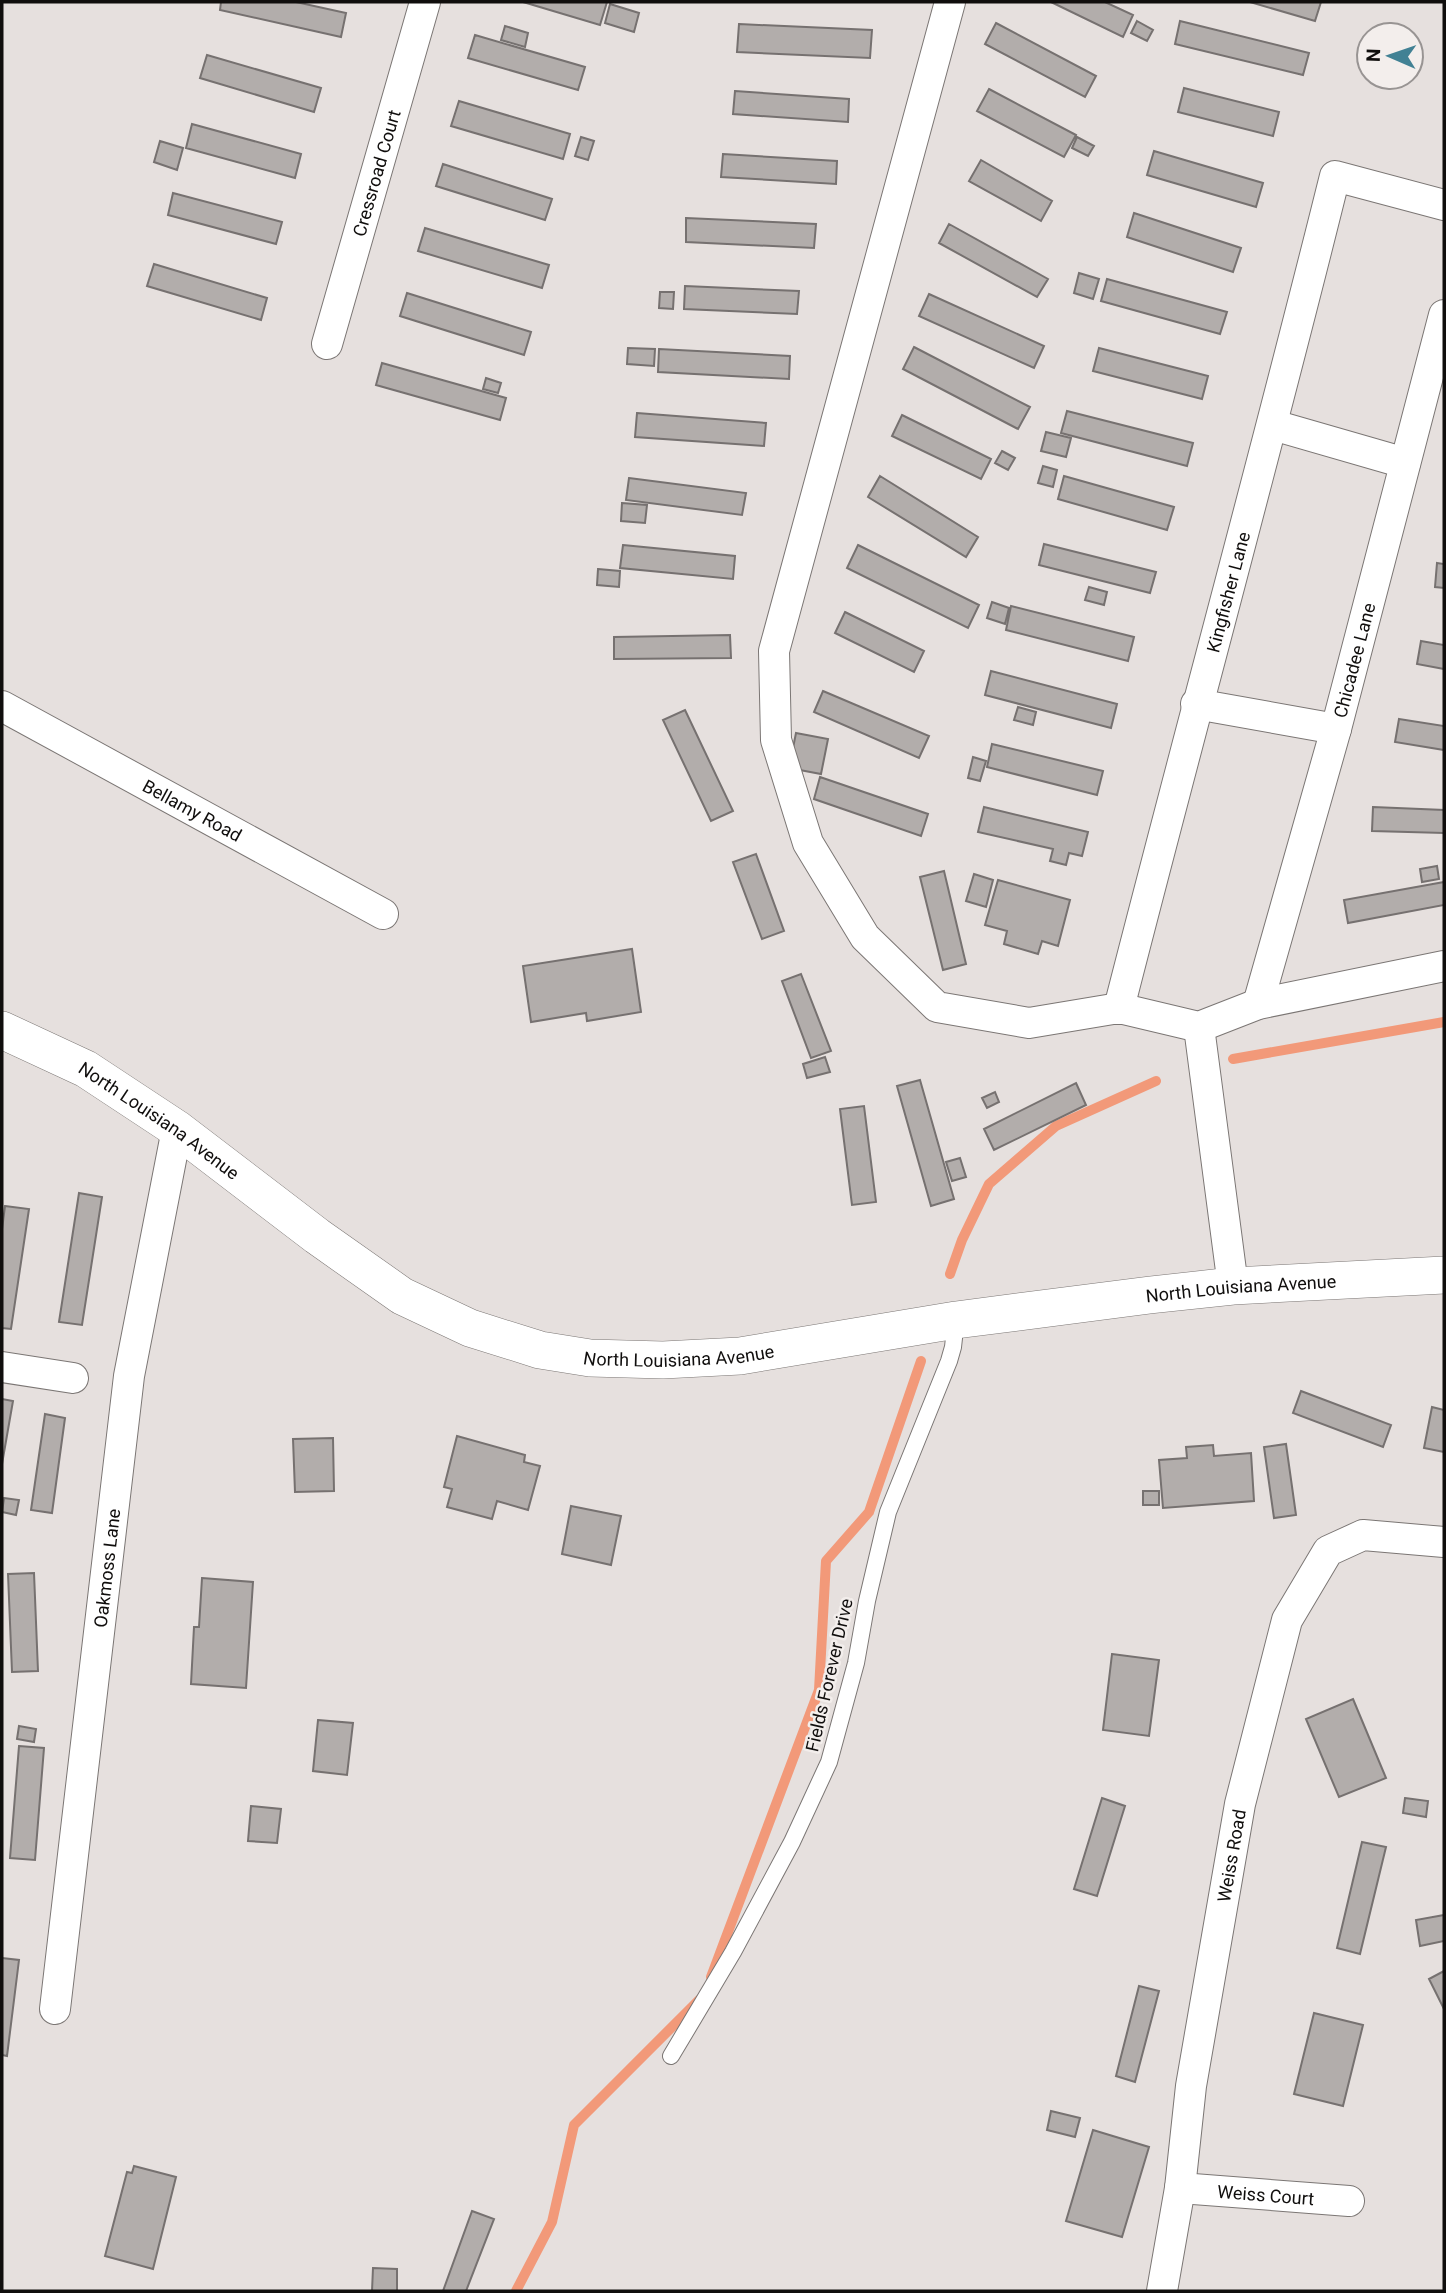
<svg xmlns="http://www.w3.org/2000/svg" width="1446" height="2293" font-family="Roboto,sans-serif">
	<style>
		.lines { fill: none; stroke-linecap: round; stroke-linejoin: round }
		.stream { stroke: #f29979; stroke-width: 10 }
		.building { fill: #b2adab; stroke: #767170; stroke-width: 2 }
		.service-casing { stroke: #7b7674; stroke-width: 18 }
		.minor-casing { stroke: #7b7674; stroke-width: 32 }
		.tertiary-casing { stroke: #7b7674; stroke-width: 38 }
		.service { stroke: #fff; stroke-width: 16 }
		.minor { stroke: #fff; stroke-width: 30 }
		.tertiary { stroke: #fff; stroke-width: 37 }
		.labels { text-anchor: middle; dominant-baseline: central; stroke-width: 5; stroke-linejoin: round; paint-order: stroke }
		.street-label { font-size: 18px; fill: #100e0d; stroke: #f3eeec }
	</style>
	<rect width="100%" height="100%" fill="#e6e0de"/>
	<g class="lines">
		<path class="stream" d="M1233,1059L1444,1022
			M950,1274L962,1240L989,1184L1056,1126L1156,1081
			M711,1977L819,1690L826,1561L869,1512L921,1361
			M516,2291L552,2222L574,2125L699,2000"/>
	</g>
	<path class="building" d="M221,2H296L346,13L341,37L220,10Z
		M523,2H607L600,25Z
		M1051,2H1105L1133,15L1123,37Z
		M1250,2H1321L1315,21Z
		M610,4L639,13L634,32L605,23Z
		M1137,21L1153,30L1147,41L1131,33Z
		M1180,21L1309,53L1303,75L1175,44Z
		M996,23L1096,76L1085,97L985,44Z
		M739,24L872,30L870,58L737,52Z
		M505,26L528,33L525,47L501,40Z
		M475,35L585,67L578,90L468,58Z
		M207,55L321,88L314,112L200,78Z
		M1184,88L1279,112L1273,136L1178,112Z
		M989,89L1076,135L1064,157L977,111Z
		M735,91L849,99L848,122L733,114Z
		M459,101L570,134L563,159L451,126Z
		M192,124L301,154L295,178L186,148Z
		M581,137L594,141L588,160L575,156Z
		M1077,137L1094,146L1088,156L1072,148Z
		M160,141L183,148L177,170L154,162Z
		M1154,151L1263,183L1256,207L1147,175Z
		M723,154L837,161L836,184L721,177Z
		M981,160L1052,201L1041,221L969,181Z
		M443,164L552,199L545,220L436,186Z
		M173,193L282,222L276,244L168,215Z
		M1134,213L1241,248L1233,272L1127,237Z
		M686,218L816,224L814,248L686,242Z
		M949,224L1048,279L1037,297L939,243Z
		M425,228L549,265L542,288L418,251Z
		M154,264L267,298L261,320L147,286Z
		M1079,273L1099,279L1093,299L1074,293Z
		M1107,279L1227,312L1220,334L1101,301Z
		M685,286L799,291L797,314L684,309Z
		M660,292H674L673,309L659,308Z
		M407,293L531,332L524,355L400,316Z
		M929,294L1044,346L1034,368L919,316Z
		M914,347L1030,407L1018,429L903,369Z
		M628,348L655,349L654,366L627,364Z
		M1099,348L1208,376L1202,399L1093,371Z
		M659,349L790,356L789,379L658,372Z
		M382,363L506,398L500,420L376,385Z
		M486,378L501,383L498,393L483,389Z
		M1067,411L1193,443L1187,466L1061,433Z
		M637,413L766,423L764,446L635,437Z
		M902,415L991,459L981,479L892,436Z
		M1046,432L1071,438L1066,457L1041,451Z
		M1002,451L1015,458L1008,470L995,463Z
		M1043,466L1057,470L1053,487L1038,483Z
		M880,476L978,537L966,557L868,497Z
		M1064,476L1174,507L1167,530L1058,499Z
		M629,478L746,493L742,515L626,500Z
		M622,503L647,505L645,523L621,521Z
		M1044,544L1156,572L1150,593L1039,565Z
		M623,545L735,556L733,579L620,568Z
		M858,545L979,605L968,628L847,568Z
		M1437,563L1444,564V588L1435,587Z
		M598,569L620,571L619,587L597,585Z
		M1089,587L1107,592L1104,605L1085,600Z
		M992,602L1009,608L1005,624L987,618Z
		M1011,606L1134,637L1128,661L1006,630Z
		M845,612L924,651L914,672L835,633Z
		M730,635L731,658L614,659V637Z
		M1421,641L1444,645V669L1417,664Z
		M991,671L1117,704L1111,728L985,695Z
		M823,691L929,736L919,758L814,712Z
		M1018,707L1036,712L1033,725L1014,720Z
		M685,710L733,811L711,821L663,720Z
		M1399,719L1444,726V750L1395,742Z
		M796,733L828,739L821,774L789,768Z
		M992,744L1103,771L1097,795L987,767Z
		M973,757L986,761L980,781L968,778Z
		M820,777L928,814L921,836L814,799Z
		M984,807L1088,832L1082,856L1069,853L1066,865L1050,861L1053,849L978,832Z
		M1373,807L1444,810V833L1372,831Z
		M756,854L784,931L762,939L733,862Z
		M1437,866L1439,879L1422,882L1420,869Z
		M944,871L966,964L943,970L920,877Z
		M974,874L993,880L986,907L966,901Z
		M998,880L1070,900L1058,946L1042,941L1038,954L1004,944L1007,931L985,925Z
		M1444,882V905L1348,923L1344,900Z
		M632,949L641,1012L587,1021L586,1013L531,1022L523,966Z
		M801,974L831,1051L811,1058L782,981Z
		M825,1057L830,1072L807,1078L803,1064Z
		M920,1080L954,1199L931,1206L897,1086Z
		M1076,1083L1086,1105L994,1150L984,1129Z
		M995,1092L999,1102L987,1108L982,1098Z
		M864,1106L876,1202L852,1205L840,1109Z
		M960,1158L966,1177L952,1181L946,1162Z
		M79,1193L102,1197L82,1325L59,1322Z
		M5,1206L29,1209L11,1329L2,1328V1229Z
		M1301,1391L1391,1425L1383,1447L1293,1413Z
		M2,1399L13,1401L2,1464Z
		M1432,1407L1444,1410V1452L1424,1448Z
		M45,1414L65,1418L52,1513L31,1510Z
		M457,1436L525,1455L524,1462L540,1466L528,1510L497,1501L492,1519L447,1507L452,1489L444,1487Z
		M333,1438L334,1491L295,1492L293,1439Z
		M1286,1444L1296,1515L1274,1518L1264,1447Z
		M1213,1445L1214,1456L1251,1453L1254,1501L1163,1508L1159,1460L1187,1458L1186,1447Z
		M1143,1491H1159V1505H1143Z
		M4,1498L19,1500L16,1515L2,1512Z
		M571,1506L621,1516L611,1565L562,1554Z
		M34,1573L38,1671L12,1672L8,1574Z
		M202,1578L253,1582L246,1688L191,1684L194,1627H199Z
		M1112,1654L1159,1660L1149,1736L1103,1730Z
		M1353,1699L1386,1778L1339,1797L1306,1719Z
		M318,1720L353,1723L347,1775L313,1771Z
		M19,1726L36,1729L34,1742L17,1739Z
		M19,1746L44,1748L35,1860L10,1858Z
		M1102,1798L1125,1806L1097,1896L1074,1889Z
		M1405,1798L1428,1801L1426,1817L1403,1813Z
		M251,1806L281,1809L277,1843L248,1841Z
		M1362,1842L1386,1847L1360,1954L1337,1948Z
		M1444,1915V1941L1420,1946L1416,1920Z
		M2,1958L19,1960L7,2056L2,2055Z
		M1444,1971V2009L1429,1979Z
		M1139,1986L1159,1991L1135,2082L1116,2076Z
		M1314,2013L1363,2025L1343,2106L1294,2094Z
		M1051,2111L1080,2118L1075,2137L1047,2130Z
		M1093,2130L1149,2147L1122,2237L1066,2221Z
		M134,2166L176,2177L153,2269L105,2256L127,2172L132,2173Z
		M472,2211L494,2219L466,2291H443Z
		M373,2268L397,2269V2291H372Z"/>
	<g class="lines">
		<defs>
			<path id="service" d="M671,2056L733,1952L792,1842L829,1762L856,1663L867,1601L888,1512L949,1361L953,1347L956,1320"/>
			<g id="minor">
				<path d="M950,2L774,651L776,740L808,843L865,937L937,1007L1029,1023L1119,1008L1199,1027L1258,1004L1444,966"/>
				<path id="s1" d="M327,344L425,2"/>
				<path d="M1273,425L1405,463"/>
				<path d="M1196,704L1336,729"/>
				<path id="s2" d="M2,706L383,914"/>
				<path id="s3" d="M1258,1004L1336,729L1444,315"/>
				<path id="s4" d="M1119,1008C1190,730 1266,454 1335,176L1444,205"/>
				<path d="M1199,1027L1233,1286"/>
				<path d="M2,1367L73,1378"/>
				<path id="s5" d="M55,2009L129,1376L177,1129"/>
				<path id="s6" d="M1180,2188L1349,2201"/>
				<path id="s7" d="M1162,2291L1180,2188L1191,2086L1240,1804L1287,1620L1328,1551L1363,1535L1444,1542"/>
			</g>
			<g id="tertiary">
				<path id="s8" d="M2,1030L86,1069L177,1129L317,1236L402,1296L470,1328L540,1350L590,1358L663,1360L740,1356L956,1320L1150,1295L1233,1286L1444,1275"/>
			</g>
		</defs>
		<use href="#service" class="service-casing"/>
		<use href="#minor" class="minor-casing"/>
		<use href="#tertiary" class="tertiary-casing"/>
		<use href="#service" class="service"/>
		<use href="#minor" class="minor"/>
		<use href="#tertiary" class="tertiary"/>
	</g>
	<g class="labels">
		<g class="street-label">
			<text stroke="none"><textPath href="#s1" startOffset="178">Cressroad Court</textPath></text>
			<text stroke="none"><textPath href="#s4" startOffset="430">Kingfisher Lane</textPath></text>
			<text stroke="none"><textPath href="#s3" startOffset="357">Chicadee Lane</textPath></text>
			<text stroke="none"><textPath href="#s2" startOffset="217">Bellamy Road</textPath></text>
			<text stroke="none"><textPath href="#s8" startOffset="182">North Louisiana Avenue</textPath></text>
			<text stroke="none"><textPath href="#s8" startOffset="1337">North Louisiana Avenue</textPath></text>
			<text stroke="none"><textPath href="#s8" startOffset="770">North Louisiana Avenue</textPath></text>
			<text stroke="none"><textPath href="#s5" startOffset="444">Oakmoss Lane</textPath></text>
			<text transform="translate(829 1675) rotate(-77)">Fields Forever Drive</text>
			<text stroke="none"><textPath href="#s7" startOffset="441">Weiss Road</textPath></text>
			<text stroke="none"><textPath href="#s6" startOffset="86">Weiss Court</textPath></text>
		</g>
	</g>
	<rect width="1446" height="2293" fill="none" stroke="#100e0d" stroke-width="7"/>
	<g transform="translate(1390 56) rotate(272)"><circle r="33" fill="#f3eeec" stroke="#989493" stroke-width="2"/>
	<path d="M0-5L12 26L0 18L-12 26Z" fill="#418194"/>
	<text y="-10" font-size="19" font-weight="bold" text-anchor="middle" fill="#100e0d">N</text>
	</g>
</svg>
